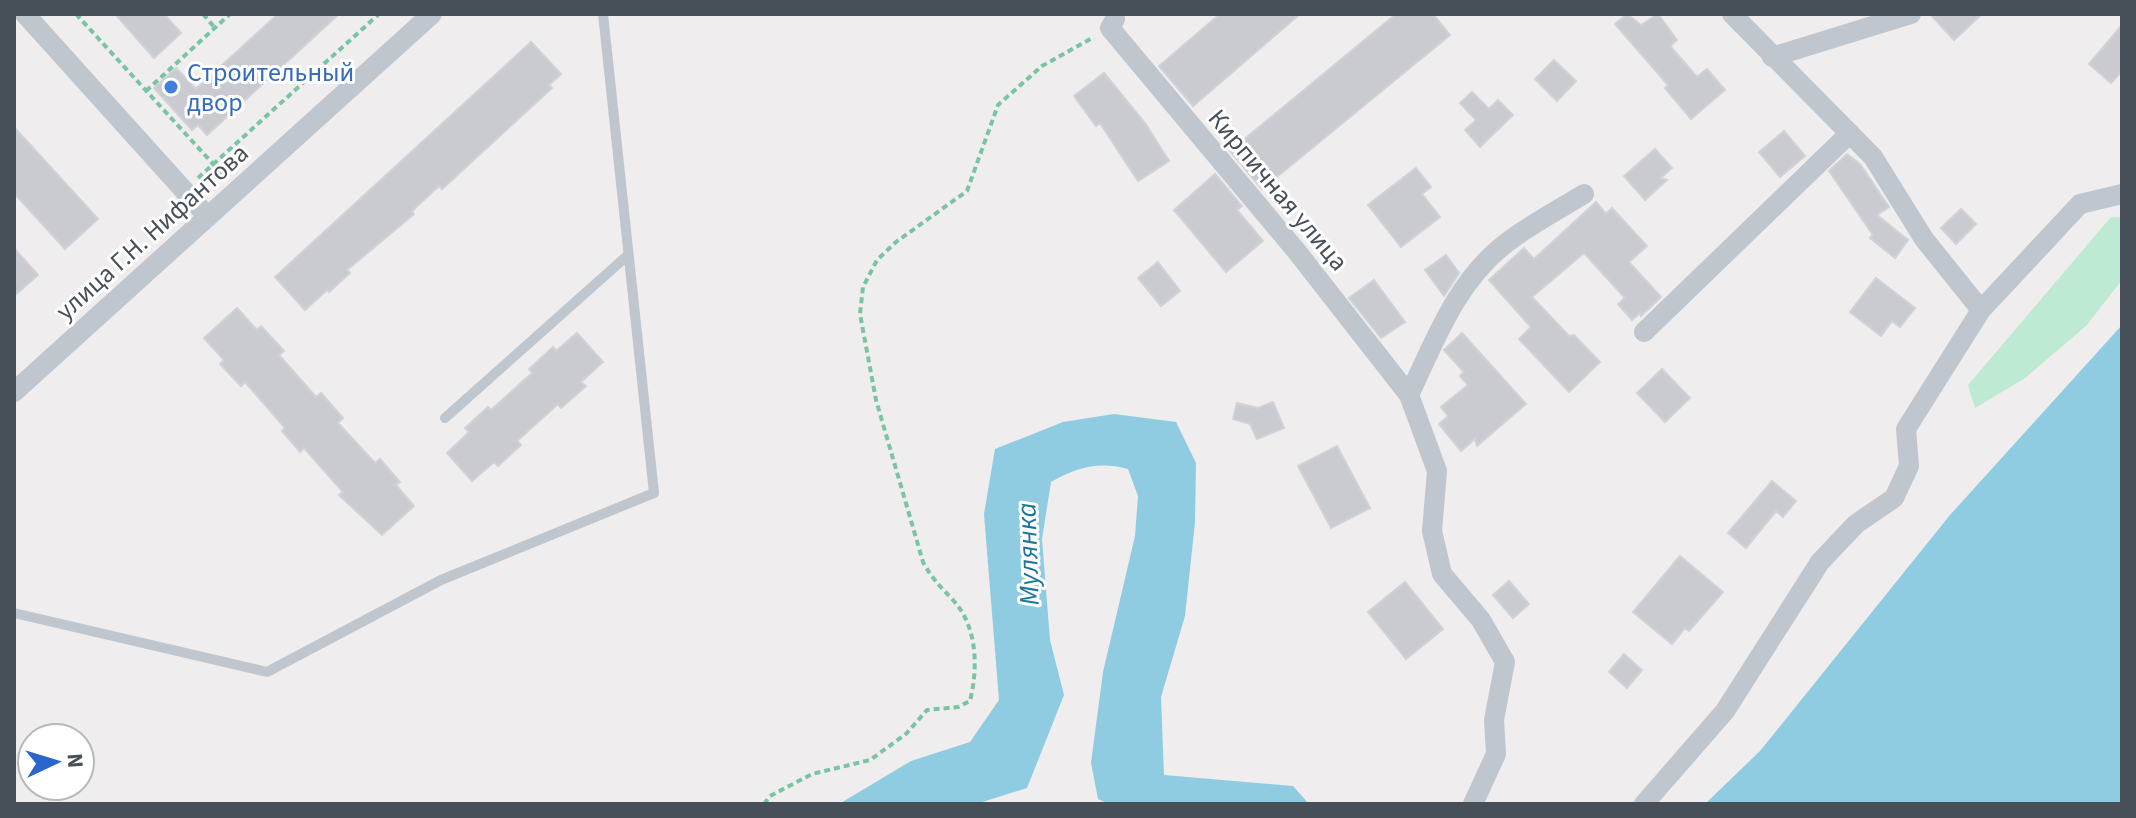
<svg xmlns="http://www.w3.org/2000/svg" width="2136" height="818" font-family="'Source Sans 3',sans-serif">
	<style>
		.green { fill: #bee9d2 }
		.water { fill: #8fcce2 }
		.building { fill: #cacbd1; stroke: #d1d2d8; stroke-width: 2 }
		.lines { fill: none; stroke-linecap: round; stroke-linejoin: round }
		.path { stroke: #7ac4a4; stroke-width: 4; stroke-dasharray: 6 4; stroke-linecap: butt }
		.service { stroke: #bfc6ce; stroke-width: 10 }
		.minor { stroke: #bfc6ce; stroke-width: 20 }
		.shop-dot { fill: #3f7fe0; stroke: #fff; stroke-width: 3 }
		.labels { text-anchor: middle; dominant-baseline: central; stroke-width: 6; stroke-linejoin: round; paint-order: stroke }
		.shop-label { font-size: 26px; fill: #366cbe; stroke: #fff; text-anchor: start }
		.street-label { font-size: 26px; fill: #474f58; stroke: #fff }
		.water-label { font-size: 28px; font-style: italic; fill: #1a7598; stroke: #fff }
	</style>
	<rect width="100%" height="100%" fill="#efeded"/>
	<path class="green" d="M2111,217H2122V280L2086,326L2025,378L1975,408L1968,385Z"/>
	<path class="water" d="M2122,325V804H1705L1760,751L1950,515Z
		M1114,414L1176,422L1196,463L1195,522L1185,616L1161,697L1164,775L1293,786L1309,804H1108L1098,799L1091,763L1103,672L1135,536L1138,496L1128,469C1099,461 1077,467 1051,482L1042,539L1050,640L1064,695L1027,788L976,804H839L911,761L970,742L999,700L984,514L995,449L1063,422Z"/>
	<path class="building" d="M115,14H164L181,33L154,58Z
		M278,14H339L207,135L198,125L192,130L154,88L176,68L196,89Z
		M1220,14H1300L1193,106L1159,66Z
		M1396,14H1433L1450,35L1262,189L1230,151Z
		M1627,14L1641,25L1658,14L1677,40L1670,46L1697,77L1707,69L1725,90L1691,119L1665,88L1668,85L1615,24Z
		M1930,14H1982L1954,40Z
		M2122,25V71L2111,83L2089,64Z
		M531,42L561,74L549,85L552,88L442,189L439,186L412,211L414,214L347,270L350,273L329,292L327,290L305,310L275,277Z
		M1554,60L1576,81L1557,101L1535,79Z
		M1104,73L1145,123L1169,161L1138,181L1100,123L1096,126L1074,96Z
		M1472,92L1489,109L1498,100L1513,115L1480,147L1465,130L1476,120L1460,103Z
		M14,127L98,219L65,249L14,193Z
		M1784,131L1805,156L1780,177L1759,152Z
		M1655,149L1672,168L1661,178L1667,180L1645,200L1624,176Z
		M1847,154L1860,164L1889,207L1877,215L1908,240L1895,258L1870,238L1873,235L1829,171Z
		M1416,168L1431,187L1422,194L1440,217L1401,247L1368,205Z
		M1215,174L1242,206L1237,210L1263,241L1226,272L1174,210Z
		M1596,202L1606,214L1612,208L1647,246L1629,262L1661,297L1641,316L1640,313L1632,320L1618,304L1625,298L1584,253L1532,297L1569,336L1574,335L1600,362L1569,392L1519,339L1531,327L1489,280L1524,248L1534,259Z
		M1961,209L1976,224L1956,244L1941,228Z
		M14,248L38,275L14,296Z
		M1446,255L1459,273L1444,296L1425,270Z
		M1158,262L1180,291L1161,306L1138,278Z
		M1876,278L1915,308L1900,327L1892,321L1881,336L1850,312Z
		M1374,280L1405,322L1381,338L1349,298Z
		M237,308L257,330L261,326L284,351L279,355L316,397L321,393L343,418L338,423L375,463L380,459L400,482L396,485L414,506L382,535L339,495L343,492L304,448L300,452L282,431L285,428L245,382L241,386L220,364L224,360L204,338Z
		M577,333L603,362L581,382L586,386L561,408L558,404L517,441L521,445L498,466L494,462L472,481L447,453L469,432L465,428L488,407L491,410L532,373L529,369L553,347L556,351Z
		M1462,333L1526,404L1477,446L1475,439L1461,451L1439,424L1448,416L1441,407L1468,385L1460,376L1464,372L1444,350Z
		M1662,369L1690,398L1665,422L1637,393Z
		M1273,402L1284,428L1257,439L1250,424L1233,419L1237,403L1258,408Z
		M1337,446L1370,508L1331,528L1298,466Z
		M1772,481L1796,501L1783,517L1776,511L1746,548L1728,533Z
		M1680,556L1723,592L1689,631L1685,628L1672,644L1633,612Z
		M1509,581L1529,604L1513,618L1493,595Z
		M1405,582L1443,629L1406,659L1368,612Z
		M1624,654L1642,670L1627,688L1609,672Z"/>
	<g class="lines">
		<path class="path" d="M76,14L225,177
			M203,14L215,28
			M146,91L230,14
			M198,178L379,14
			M764,804L770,796L812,774L870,760L906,734L927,710L958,707L970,701C978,669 978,627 953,600C941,587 932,579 923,562L876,400L860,314L863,287L877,260L896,242L967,191L998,105L1042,66L1094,37"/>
		<path class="service" d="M445,418L628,255
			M14,613L267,672L441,580L654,493L603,14"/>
		<path class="minor" d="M25,14L208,217
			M1732,14L1873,157L1924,239L1981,310
			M1115,19L1110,28L1298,253L1409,395L1437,471L1432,531L1442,574L1481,620L1505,662L1494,720L1496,754L1473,804
			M1772,57L1911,14
			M1644,332L1850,133
			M14,392L432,14
			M1409,395C1435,341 1456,282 1505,244C1529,225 1558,210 1584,194
			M1644,804L1725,711L1820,562L1856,524L1894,498L1909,466L1906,429L1981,310L2080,204L2122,194"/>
	</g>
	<circle class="shop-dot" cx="171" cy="87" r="8"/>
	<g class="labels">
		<g class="shop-label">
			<text x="187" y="72">Строительный<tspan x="187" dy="30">двор</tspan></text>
		</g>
		<g class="street-label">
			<text transform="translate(1278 190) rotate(50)">Кирпичная улица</text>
			<text transform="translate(152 232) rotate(-42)">улица Г.Н. Нифантова</text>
		</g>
		<g class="water-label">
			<text transform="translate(1028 554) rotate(-92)">Мулянка</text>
		</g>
	</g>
	<rect width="2136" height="818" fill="none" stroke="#474f58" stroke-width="32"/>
	<g transform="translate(56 762) rotate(86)"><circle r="38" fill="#ffffff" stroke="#b5b9bc" stroke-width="2"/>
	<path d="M0-6L14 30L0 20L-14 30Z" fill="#2a66cc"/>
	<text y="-12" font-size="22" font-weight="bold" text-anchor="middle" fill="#474f58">N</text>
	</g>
</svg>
